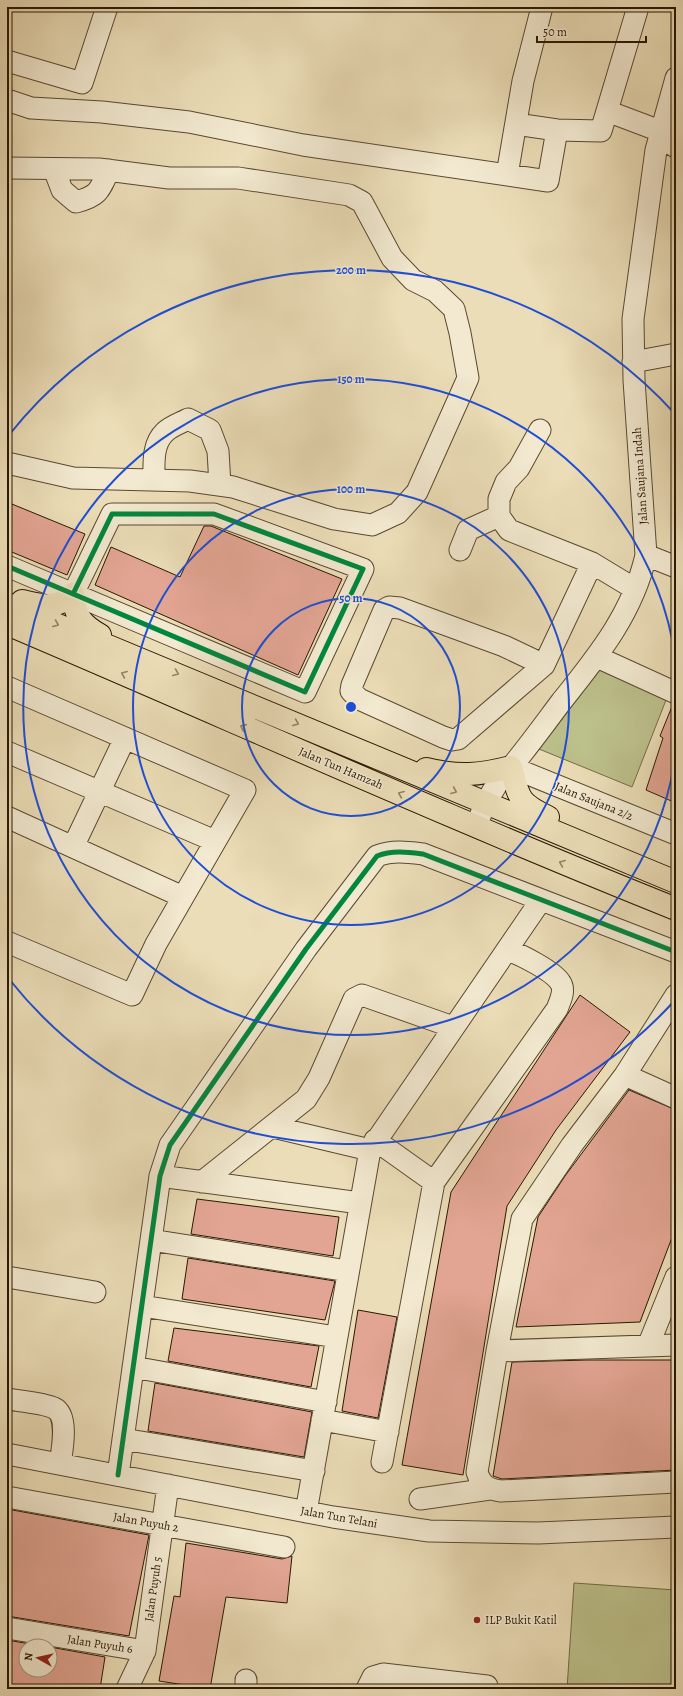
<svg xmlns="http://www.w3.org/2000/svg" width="683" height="1696" font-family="Alegreya,serif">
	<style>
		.green { fill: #bcc08b; stroke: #726c47 }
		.building { fill: #e2a593; stroke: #291803 }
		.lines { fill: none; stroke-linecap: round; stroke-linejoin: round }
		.minor-casing { stroke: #5a4930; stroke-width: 23 }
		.major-casing { stroke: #291803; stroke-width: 24 }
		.minor { stroke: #f2e9d0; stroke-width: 21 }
		.major { stroke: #ebddb7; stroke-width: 22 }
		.cycleway-casing { stroke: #f2e9d0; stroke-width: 8 }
		.cycleway { stroke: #00873e; stroke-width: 5 }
		.oneway { stroke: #948466 }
		.ring { fill: none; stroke: #1d4ed8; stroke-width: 2 }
		.poi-dot { fill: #8f2418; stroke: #f2e9d0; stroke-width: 1.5 }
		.labels { text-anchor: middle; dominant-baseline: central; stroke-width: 3; stroke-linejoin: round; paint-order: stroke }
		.street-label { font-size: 12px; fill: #291803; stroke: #f2e9d0 }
		.poi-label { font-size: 12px; fill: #291803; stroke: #f2e9d0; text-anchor: start }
		.centre { fill: #1d4ed8; stroke: #f2e9d0; stroke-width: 2 }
		.ring-label { font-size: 12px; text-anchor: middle; font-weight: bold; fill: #1d4ed8; stroke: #f2e9d0; stroke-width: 3; stroke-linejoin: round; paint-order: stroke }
	</style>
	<rect width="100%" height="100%" fill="#ebddb7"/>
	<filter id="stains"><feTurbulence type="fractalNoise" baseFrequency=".005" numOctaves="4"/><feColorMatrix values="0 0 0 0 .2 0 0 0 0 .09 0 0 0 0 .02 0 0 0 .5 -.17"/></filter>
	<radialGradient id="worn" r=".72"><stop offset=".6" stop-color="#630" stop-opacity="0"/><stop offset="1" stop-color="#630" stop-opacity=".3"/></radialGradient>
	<path class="green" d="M600,670L666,700L632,787L539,749Z
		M574,1583L676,1590V1689H567Z"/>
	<path class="building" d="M7,502L85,534L67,575L7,550Z
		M204,526H211L342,579L298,675L95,585L111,547L180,577Z
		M673,704L676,705V803L646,790L663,738L660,736Z
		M580,995L630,1032L556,1130L507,1206L463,1475L402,1465L451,1192Z
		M629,1090L676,1110V1227L640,1322L516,1327L538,1217L565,1176Z
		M197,1199L339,1217L333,1256L191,1234Z
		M188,1258L335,1281L325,1320L182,1299Z
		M358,1310L397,1317L378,1418L342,1411Z
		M174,1328L319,1346L311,1387L168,1361Z
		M587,1360H676V1470L502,1479L493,1476L512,1362Z
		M155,1383L312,1412L304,1457L148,1431Z
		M7,1509L149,1535L129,1636L7,1616Z
		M186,1543L282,1559L292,1556L287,1603L226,1597L210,1689L159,1681L174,1596L180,1597Z
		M7,1640L42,1646H26V1670H50V1647L105,1657L100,1689H7Z"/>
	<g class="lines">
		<defs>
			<path id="minor" d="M7,61L82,83L107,7
				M7,100L31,108L102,112L189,122L303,145L548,181L557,130L601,131L638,7
				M607,111L660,131
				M516,124L557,130
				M659,137L676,147
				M7,168L99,169L169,178H238L349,195L362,202L392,258L413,280L435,291L454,309L460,333L468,378L417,492L398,513L372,525L334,519L233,487L190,481L73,478L7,463
				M54,169L62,190L76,202C98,196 99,192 109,170
				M507,175L523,81L542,7
				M633,362L676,354
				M540,430L519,468L506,482L499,499V516L509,530L592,563L635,589
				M154,480C154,464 152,444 165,432C171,426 181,423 188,419L210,430L218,451L220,485
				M460,550L468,530L499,516
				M646,555L676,567
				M7,566L305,692L363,569L214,514H112L73,594
				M597,657L676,693
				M544,665L504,646L400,608L389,607L384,610L352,685L351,691L359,699L443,737L452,740L458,739L544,665L592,563
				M7,687L245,790L156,944L132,995L7,942
				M7,752L215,841
				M511,767L676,834
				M7,817L183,897
				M476,826L485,804L497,784C520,758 540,730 561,702C597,657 633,613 646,555L634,380L633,319L656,150L676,78
				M73,847L125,738
				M676,995L625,1075L572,1145L522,1219L497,1351L477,1472C481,1485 487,1489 501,1491L676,1482
				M625,1075L676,1098
				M273,1127L370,1150
				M375,1140L434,1182
				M160,1176L360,1203
				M202,1182L306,1099L319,1078L354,999L362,995L453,1027
				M151,1240L348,1271
				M7,1277L95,1292
				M142,1306L336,1337
				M648,1346L676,1277
				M497,1351L676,1345
				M133,1367L326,1402
				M7,1399C19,1401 44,1403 54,1408C69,1415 62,1451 60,1464
				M322,1420L388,1432
				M123,1439L314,1471
				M7,1454L333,1517L429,1531L538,1533L676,1527
				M382,1462L434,1182L557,1009C560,1001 566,990 560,982C553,971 520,954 507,950
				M118,1475L160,1176L170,1145L306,949L377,856C392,850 407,852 423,854L676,952
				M7,1497L284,1547
				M420,1499L490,1489
				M306,1512L370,1150L541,900
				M7,1628L145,1651
				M127,1689L145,1651L168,1485
				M246,1689V1680
				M367,1689L373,1677L383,1674L487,1686"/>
			<path id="major" d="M73,594C74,615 82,625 100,635
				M22,601C43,606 55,610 73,594
				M7,604L676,882
				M7,624C230,719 451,819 676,909
				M426,769C458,777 480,775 511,767C519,798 518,803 548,817"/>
		</defs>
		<use href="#minor" class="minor-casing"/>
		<use href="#major" class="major-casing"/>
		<use href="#minor" class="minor"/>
		<use href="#major" class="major"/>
		<defs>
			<path id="cycleway" d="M7,566L305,692L363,569L214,514H112L73,594
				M118,1475L160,1176L170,1145L306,949L377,856C392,850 407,852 423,854L676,952"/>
		</defs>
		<use href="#cycleway" class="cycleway-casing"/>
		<use href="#cycleway" class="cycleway"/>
	</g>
	<defs><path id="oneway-chevron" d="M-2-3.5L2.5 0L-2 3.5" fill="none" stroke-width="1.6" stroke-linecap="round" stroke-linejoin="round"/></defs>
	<g class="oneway">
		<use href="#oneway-chevron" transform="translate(56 624) rotate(22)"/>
		<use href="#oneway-chevron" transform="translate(176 673) rotate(22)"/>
		<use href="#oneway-chevron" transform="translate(124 674) rotate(-157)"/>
		<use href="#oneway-chevron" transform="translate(296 723) rotate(23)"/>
		<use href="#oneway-chevron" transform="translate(243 727) rotate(-156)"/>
		<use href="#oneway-chevron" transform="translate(454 791) rotate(23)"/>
		<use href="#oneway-chevron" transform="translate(401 794) rotate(-157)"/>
		<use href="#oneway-chevron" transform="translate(562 863) rotate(-157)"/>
	</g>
	<g class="ring">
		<circle cx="351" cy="707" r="109"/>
		<circle cx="351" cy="707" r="218"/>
		<path d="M676 753A328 328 0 1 1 676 661"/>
		<path d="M676 999A437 437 0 0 1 9 979M9 435A437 437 0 0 1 676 415"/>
	</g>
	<circle class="poi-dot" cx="477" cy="1620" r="4"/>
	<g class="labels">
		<g class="street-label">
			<text transform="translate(640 476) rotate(-94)">Jalan Saujana Indah</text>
			<text transform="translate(341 768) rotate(23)">Jalan Tun Hamzah</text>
			<text transform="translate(594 801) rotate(22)">Jalan Saujana 2/2</text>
			<text transform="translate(339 1517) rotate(10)">Jalan Tun Telani</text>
			<text transform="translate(146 1522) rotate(10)">Jalan Puyuh 2</text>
			<text transform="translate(153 1589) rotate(-82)">Jalan Puyuh 5</text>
			<text transform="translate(100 1644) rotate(9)">Jalan Puyuh 6</text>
		</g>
		<g class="poi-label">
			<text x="485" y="1620">ILP Bukit Katil</text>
		</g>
	</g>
	<circle cx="351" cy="707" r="6" class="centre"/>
	<g class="ring-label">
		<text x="351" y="274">200 m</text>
		<text x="351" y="383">150 m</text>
		<text x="351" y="493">100 m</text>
		<text x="351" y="602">50 m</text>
	</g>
	<rect width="683" height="1696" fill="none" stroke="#ebddb7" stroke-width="24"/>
	<rect x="8" y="8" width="667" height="1680" fill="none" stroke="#291803" stroke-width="2"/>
	<rect x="12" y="12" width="659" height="1672" fill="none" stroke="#291803"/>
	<g transform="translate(38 1658) rotate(278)"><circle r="19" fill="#f2e9d0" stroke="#a2957e"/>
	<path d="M0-3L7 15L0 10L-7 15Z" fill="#8f2418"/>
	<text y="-6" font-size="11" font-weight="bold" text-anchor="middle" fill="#291803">N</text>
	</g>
	<path d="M537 36v6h109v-6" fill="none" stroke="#291803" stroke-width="2"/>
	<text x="543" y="36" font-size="12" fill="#291803" stroke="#f2e9d0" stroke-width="3" paint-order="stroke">50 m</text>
	<rect width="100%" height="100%" filter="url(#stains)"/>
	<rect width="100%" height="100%" fill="url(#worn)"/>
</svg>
